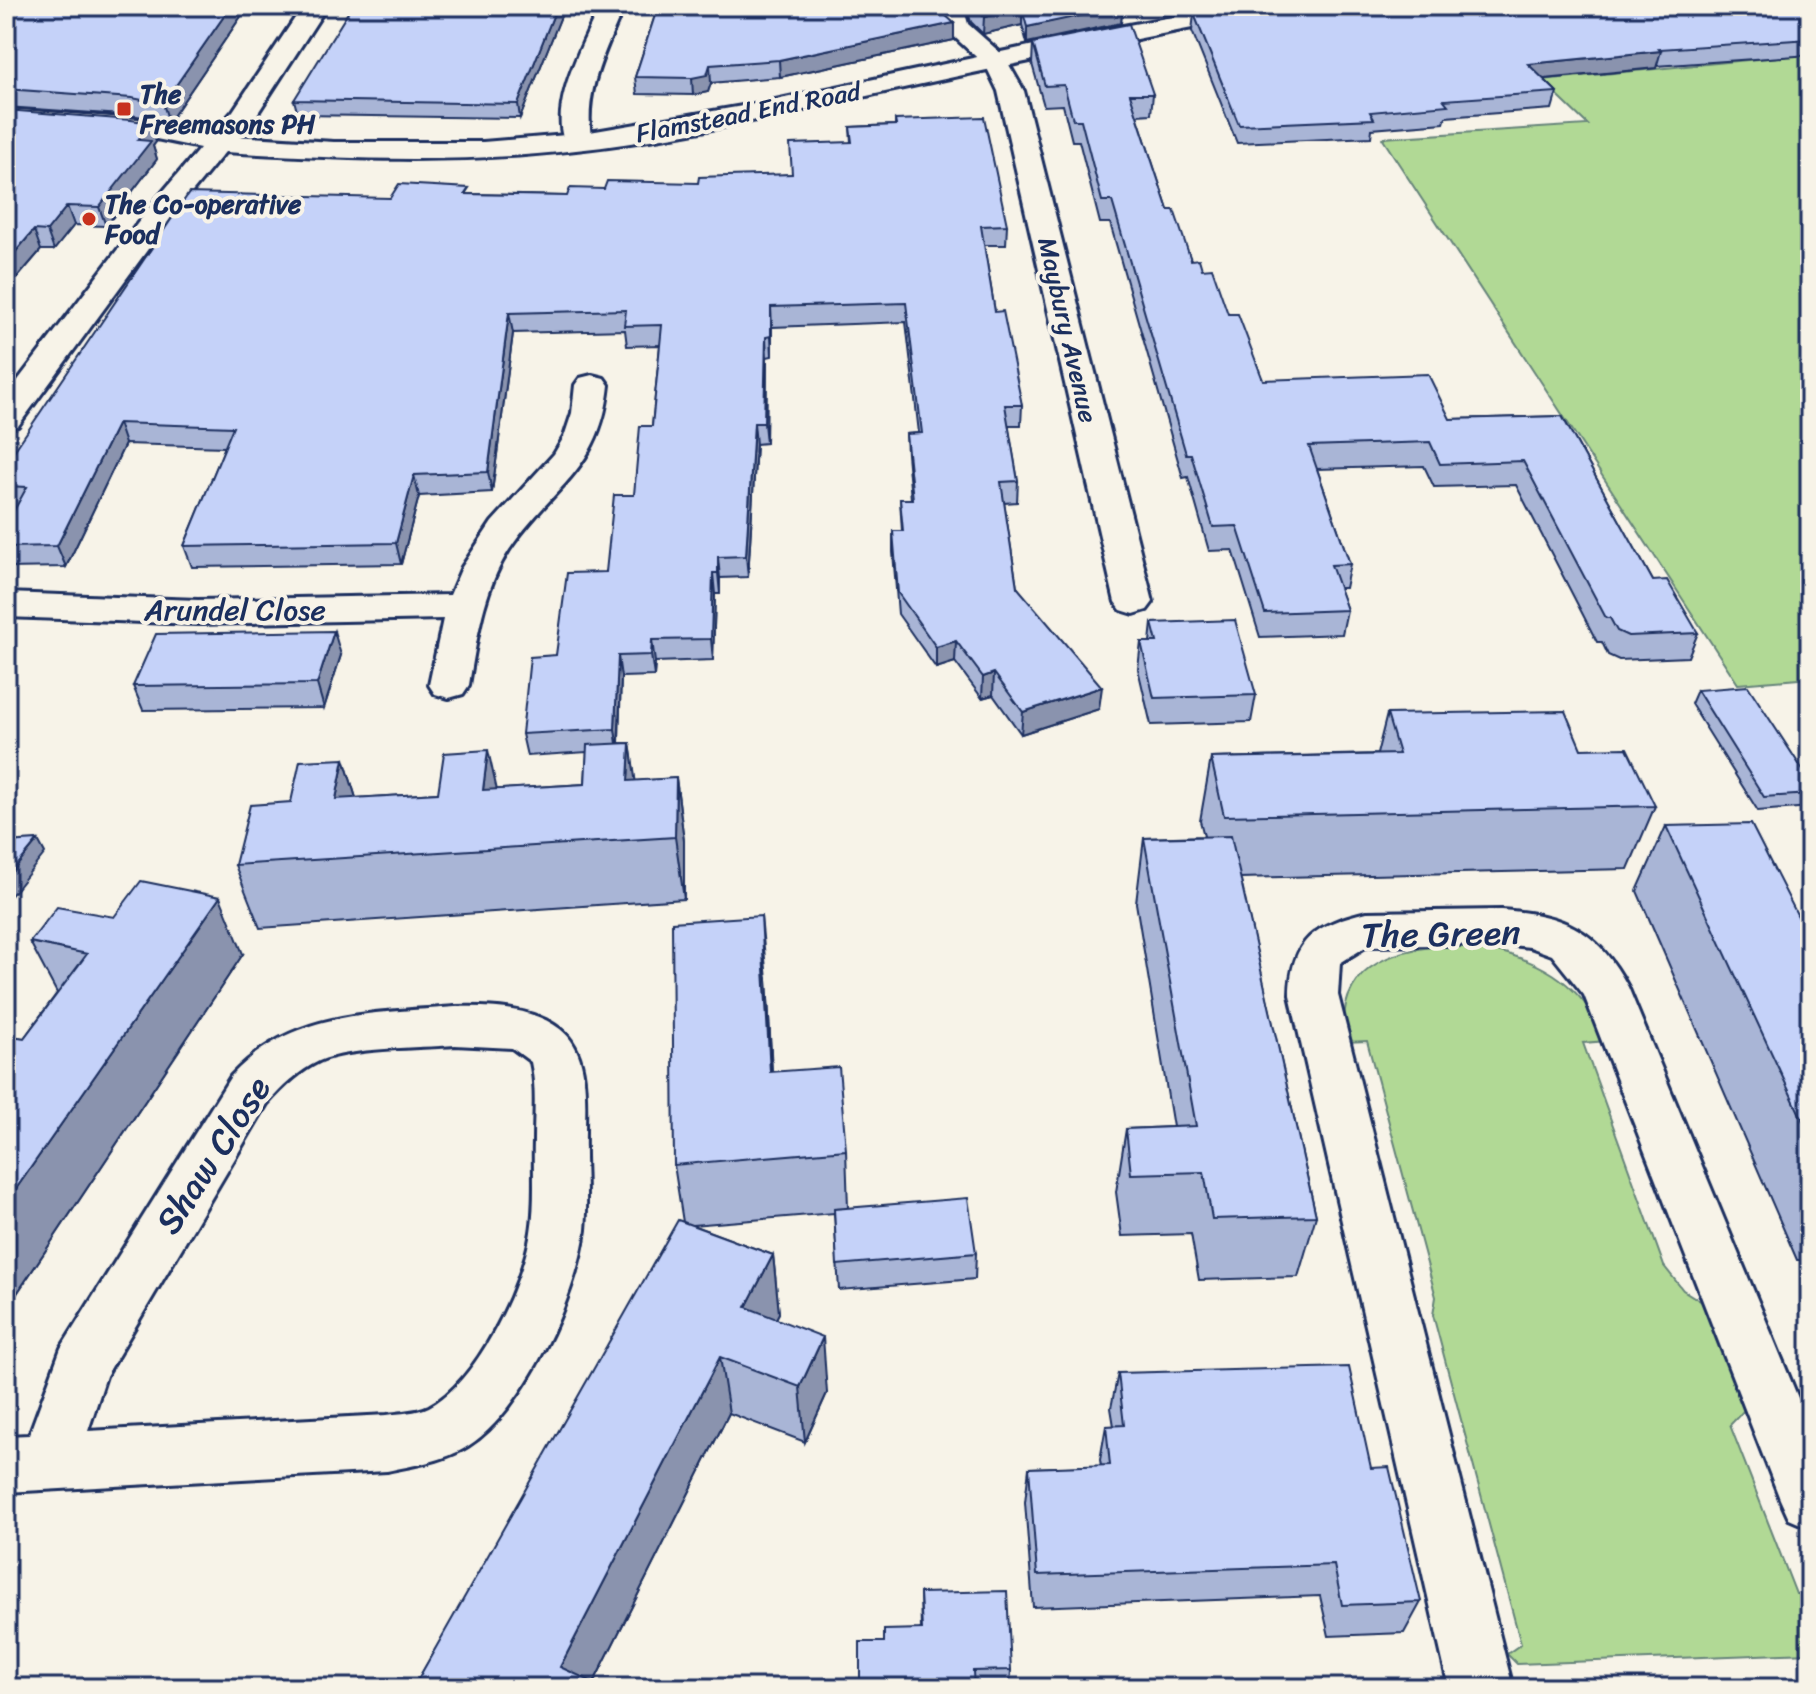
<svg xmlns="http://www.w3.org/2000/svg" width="1816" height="1694" font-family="Sriracha,sans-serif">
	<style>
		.green { fill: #b1d995; stroke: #66847a; stroke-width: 2 }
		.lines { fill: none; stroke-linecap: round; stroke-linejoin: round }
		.street-casing { stroke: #1b2f5e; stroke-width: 6 }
		.secondary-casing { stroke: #1b2f5e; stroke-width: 6 }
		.street { fill: #f7f3e8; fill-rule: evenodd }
		.secondary { fill: #f7f3e8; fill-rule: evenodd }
		.wall { fill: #a9b5d6; stroke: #1b2f5e; stroke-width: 2 }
		.shaded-wall { fill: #8a93ae; stroke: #1b2f5e; stroke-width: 2 }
		.building { fill: #c5d2f9; stroke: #1b2f5e; stroke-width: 2 }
		.poi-dot { fill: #c8321e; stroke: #f7f3e8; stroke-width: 3 }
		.labels { text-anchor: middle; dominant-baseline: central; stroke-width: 8; stroke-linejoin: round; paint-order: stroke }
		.far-poi-label { font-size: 26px; font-weight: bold; fill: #1b2f5e; stroke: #f7f3e8; text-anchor: start }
		.far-street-label { font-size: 26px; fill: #1b2f5e; stroke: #f7f3e8 }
		.street-label { font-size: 30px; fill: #1b2f5e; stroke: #f7f3e8 }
		.near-street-label { font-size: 36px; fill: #1b2f5e; stroke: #f7f3e8 }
	</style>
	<rect width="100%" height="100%" fill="#f7f3e8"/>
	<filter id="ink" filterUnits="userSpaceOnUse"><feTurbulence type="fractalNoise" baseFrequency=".0125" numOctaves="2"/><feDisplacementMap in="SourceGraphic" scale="16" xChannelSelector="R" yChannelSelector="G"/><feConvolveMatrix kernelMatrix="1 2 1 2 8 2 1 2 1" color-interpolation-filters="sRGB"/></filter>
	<g filter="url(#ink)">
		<path class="green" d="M1810,54V678L1738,684L1382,138L1588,125L1541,80Z
			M1472,945C1537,958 1579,978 1607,1041L1583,1043L1664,1266L1683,1290L1705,1304L1749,1405L1730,1425L1796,1594H1810V1653L1517,1664L1507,1654L1521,1644L1433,1315L1436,1297L1367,1041L1345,1042C1333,959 1406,944 1472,945Z"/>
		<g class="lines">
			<defs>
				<path id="street" d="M303,6H327L252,122L228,149H208L204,143L233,111Z
					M600,6H624C606,50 582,93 592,142L588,148H568C544,112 585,40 600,6Z
					M939,6H963L968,24L1004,56L1024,91L1153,602L1147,610L1134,614L1121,610L1115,602L998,91L986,66L947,30Z
					M592,375L604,378L609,385C600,471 552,486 509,550C483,590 477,639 469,685L463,694L449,698L435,694L429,685L443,619L198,624L6,617V593L198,600L450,595L462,567L492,522L554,454L564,437L572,413L575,385L580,378Z
					M1501,910C1564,915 1597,929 1628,987L1810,1427V1528L1789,1519L1780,1499L1584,995L1552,955L1530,947L1501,944L1367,946L1340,963L1338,995L1513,1688H1449L1290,995C1291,939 1316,924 1367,912Z
					M455,1007C489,1006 532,1007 560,1029C590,1052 585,1100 585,1133C584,1165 588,1198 585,1230C577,1295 524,1411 468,1446C445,1461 414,1465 387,1471L6,1492V1436L29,1435L61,1348L231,1076C293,1010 371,1014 455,1007ZM455,1045L512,1048L531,1062C537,1088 534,1114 534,1141C533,1171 536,1202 531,1232C523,1285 478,1381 429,1407C417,1413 400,1413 387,1415L88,1431L106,1376L267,1104C282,1087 298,1071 319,1061C351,1047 418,1048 455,1045Z"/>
				<path id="secondary" d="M1231,6H1283L1279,11L1271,13C1142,37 1014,64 885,92C783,114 680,139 576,150C459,164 342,159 225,152L170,219L18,426L6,429V396L150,207L200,148L137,135L6,125V109L137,119L218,135L334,142H483L578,134L766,102L1123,26Z"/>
			</defs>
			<use href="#street" class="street-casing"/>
			<use href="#secondary" class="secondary-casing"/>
			<use href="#street" class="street"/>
			<use href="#secondary" class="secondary"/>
		</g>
		<path class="wall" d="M6,6H248L169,122L137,116L6,107Z
			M565,6L520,118L298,115L294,100Z
			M658,6L954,40L780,77L711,83L708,92L693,95L637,94L635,77Z
			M966,6H1141L1122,13L1121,23L1027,43L1022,25L983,34L971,22Z
			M1810,6V55L1656,66V68L1544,79L1557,92L1552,109L1446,117L1444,123L1372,129L1371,137L1237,143L1192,31L1194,14Z
			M1033,43L1153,94L1151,114L1137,115L1168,210L1191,260L1202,269L1263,380L1450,419L1562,416L1653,581L1698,633L1688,657L1619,660L1608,655L1602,642H1597L1516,485L1434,487L1424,466L1317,469L1350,564L1345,588H1339L1347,610L1342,634L1260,637L1233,550L1209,551L1188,477L1183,478L1110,223H1100L1079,141H1072L1063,105L1044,106L1032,64Z
			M6,110L156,142L153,146L157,159L106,226L74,225L54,250H41L6,291Z
			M895,120L1007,225L1006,245H984L995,312L1022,405L1021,425H1008L1018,481L1017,502L1004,503L1017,587L1099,709L1021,734L993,695L982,698L955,662L936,668L898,614L893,552V531H902L900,499H911L907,454L906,434L919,433L906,322L772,327V356L767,357L766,443L756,444L748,577L720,578V594H715L713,660L655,662L654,676L621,677L619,743H630L635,781L676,778L684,841V899L260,928L235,865L291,802L344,759L356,798L585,784L587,752L527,756L522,734L556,655L606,572L634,495L652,426L660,345L627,346L625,330L513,333L492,492L419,496L401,564L192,567L184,546L225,447L125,444L66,567L6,568V525L16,507H6V463L390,198L470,194L567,196L604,189L698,183L792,174L851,142L850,127L895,125Z
			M1152,623L1256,695L1251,722L1151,725L1138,669L1141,642H1150Z
			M341,655L324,708L143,710L133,686Z
			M1697,690L1810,781V807L1758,811L1691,704Z
			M1387,714L1581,749L1655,806L1628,869L1240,878L1316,1216L1298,1277L1199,1280L1191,1234L1122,1236L1116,1192L1126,1129L1173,1127L1136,903L1144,838L1204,836L1200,821L1211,758L1377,754Z
			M1666,826L1810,940V1260H1797L1637,891Z
			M30,942L243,954L6,1310V1035L24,1038L57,993Z
			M767,980L772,1071L846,1150L848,1208L976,1253L975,1279L839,1290L834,1213L692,1225L773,1255L779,1313L776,1318L827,1393L805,1442L729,1413L594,1682L413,1688L683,1222L674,1165Z
			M1118,1373L1371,1468L1421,1602L1404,1633L1329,1636L1320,1596L1033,1607L1025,1502L1029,1468L1101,1466L1100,1460L1106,1426H1114L1111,1408Z
			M920,1593L1011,1670L1010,1685L974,1686L884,1642L921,1629Z"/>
		<path class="shaded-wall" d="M231,6H248L169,122L163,104Z
			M557,6H565L520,118L518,104Z
			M1118,6H1141L1122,13L1121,23L1027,43V27Z
			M1185,6H1215L1184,12Z
			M1022,9V25L983,34L984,17Z
			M954,23V40L780,77L779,60Z
			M1661,51L1656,68L1524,81L1528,64Z
			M710,65L711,83L708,92L693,95L692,78Z
			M150,123L156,142L153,146L157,159L106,226L99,207L138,140Z
			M67,206L74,225L54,250L47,231Z
			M34,230L41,250L6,291V263Z
			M771,307L772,327V356L771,336Z
			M509,313L513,333L492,492L488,472Z
			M766,337L767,357L766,443L764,423Z
			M118,423L125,444L66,567L57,546Z
			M754,423L756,444L748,577L746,556Z
			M414,475L419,496L401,564L396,543Z
			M718,557L720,578V594L718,573Z
			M713,573L715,594L713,660L711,639Z
			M334,631L341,655L324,708L317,684Z
			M652,640L655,662L654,676L651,655Z
			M956,641L955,662L936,668V647Z
			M618,656L621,677L618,751L615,729Z
			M994,673L993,695L982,698L983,677Z
			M1102,687L1099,709L1021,734L1023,712Z
			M630,743L639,805L628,781Z
			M488,750L502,813L483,790Z
			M344,759L363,821L336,799Z
			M676,778L684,841V899L675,837Z
			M38,840L45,853L6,902V879Z
			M220,897L243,954L6,1310V1203Z
			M761,916L767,980L775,1134L770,1072Z
			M773,1255L779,1313L753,1364L746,1307Z
			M823,1337L827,1393L805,1442L800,1387Z
			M720,1357L729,1413L591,1688L560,1667Z"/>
		<path class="building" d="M6,6H231L163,104L132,98L6,89Z
			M352,6H557L518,104L294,100Z
			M658,6H942L944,14L954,23L779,60L710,65L707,75L692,78L635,77Z
			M972,6H1122V7L1027,27L1022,9L984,17Z
			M1237,6H1810V39L1659,49L1661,51L1528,64L1557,92L1444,100L1448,105L1370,112L1374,119L1239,125L1194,14Z
			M1129,24L1153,94H1130L1168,210H1174L1191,260L1199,259L1202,269L1212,268L1228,314H1238L1263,380L1428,374L1450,419L1562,416L1653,581L1667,580L1698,633L1628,636L1617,631L1610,618H1606L1523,461L1440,464L1430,442L1309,446L1350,564L1331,565L1347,610L1265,613L1237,526L1213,527L1191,454H1186L1112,201H1102L1081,120H1073L1064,85L1045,86L1033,43Z
			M6,110L131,120L150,123L138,140L151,141L99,207L67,206L47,231L34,230L6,263Z
			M984,117L1007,225L981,226L995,312L1003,311L1022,405H1005L1018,481L1001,482L1017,587L1102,687L1023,712L994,673L983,677L956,641L936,647L898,593L893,531H903L900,499H913L906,434L922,433L906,303L771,307V336L766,337L764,423H754L746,556L718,557V573H713L711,639L652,640L651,655L618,656L615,729L522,734L530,657L556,655L567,573L606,572L614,495H634L640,426H652L662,325L624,326L626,310L509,313L488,472L414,475L396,543L184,546L233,427L118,423L57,546L6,547V525L27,487L6,486V463L189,193L390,198L399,184L469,188L465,194L567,196L570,188L604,189L607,181L698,183L699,177L792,174L790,144L852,142L850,127L896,125L895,120Z
			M1235,620L1256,695L1154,698L1141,642H1157L1152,623Z
			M334,631L317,684L133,686L156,634Z
			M1748,686L1810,781V794L1764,797L1697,690Z
			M1565,711L1581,749L1627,748L1655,806L1224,816L1211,758L1399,754L1387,714Z
			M630,743L628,781L676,778L675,837L235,865L250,805L291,802L300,761L344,759L336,799L438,793L444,753L488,750L483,790L585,784L587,745Z
			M1751,824L1810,940V1136L1666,826Z
			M1231,836L1316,1216L1212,1219L1204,1172L1131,1174L1126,1129L1196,1126L1144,838Z
			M38,840L6,879V842Z
			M141,881L220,897L6,1203V1035L24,1038L87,954L30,942L57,907L114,917Z
			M761,916L770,1072L839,1067L846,1150L674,1165L672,922Z
			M968,1198L976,1253L837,1265L834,1209Z
			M678,1220L773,1255L746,1307L823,1337L800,1387L720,1357L560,1667L606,1688H413Z
			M1349,1367L1371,1468L1389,1467L1421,1602L1342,1605L1334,1565L1037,1575L1029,1468L1110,1465L1106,1426L1124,1425L1118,1373Z
			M1007,1591L1011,1670L973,1671L974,1688H860V1642H884V1630L922,1629L920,1593Z"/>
	</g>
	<g class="poi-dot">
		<rect x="116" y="101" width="16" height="16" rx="4"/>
		<circle cx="89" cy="219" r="8"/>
	</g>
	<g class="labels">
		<g class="far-poi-label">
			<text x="140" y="94">The<tspan x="140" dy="30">Freemasons PH</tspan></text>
			<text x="105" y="204">The Co-operative<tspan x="105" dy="30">Food</tspan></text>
		</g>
		<g class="far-street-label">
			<text transform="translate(748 112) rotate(-11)">Flamstead End Road</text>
			<text transform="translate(1068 330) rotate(77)">Maybury Avenue</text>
		</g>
		<g class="street-label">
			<text x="235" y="610">Arundel Close</text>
		</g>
		<g class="near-street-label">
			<text transform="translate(1441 934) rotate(-1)">The Green</text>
			<text transform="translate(213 1155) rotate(-57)">Shaw Close</text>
		</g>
	</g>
	<rect width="1816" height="1694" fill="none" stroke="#f7f3e8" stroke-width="32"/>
	<rect x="16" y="16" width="1784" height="1662" fill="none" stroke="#1b2f5e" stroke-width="3" filter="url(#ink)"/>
</svg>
